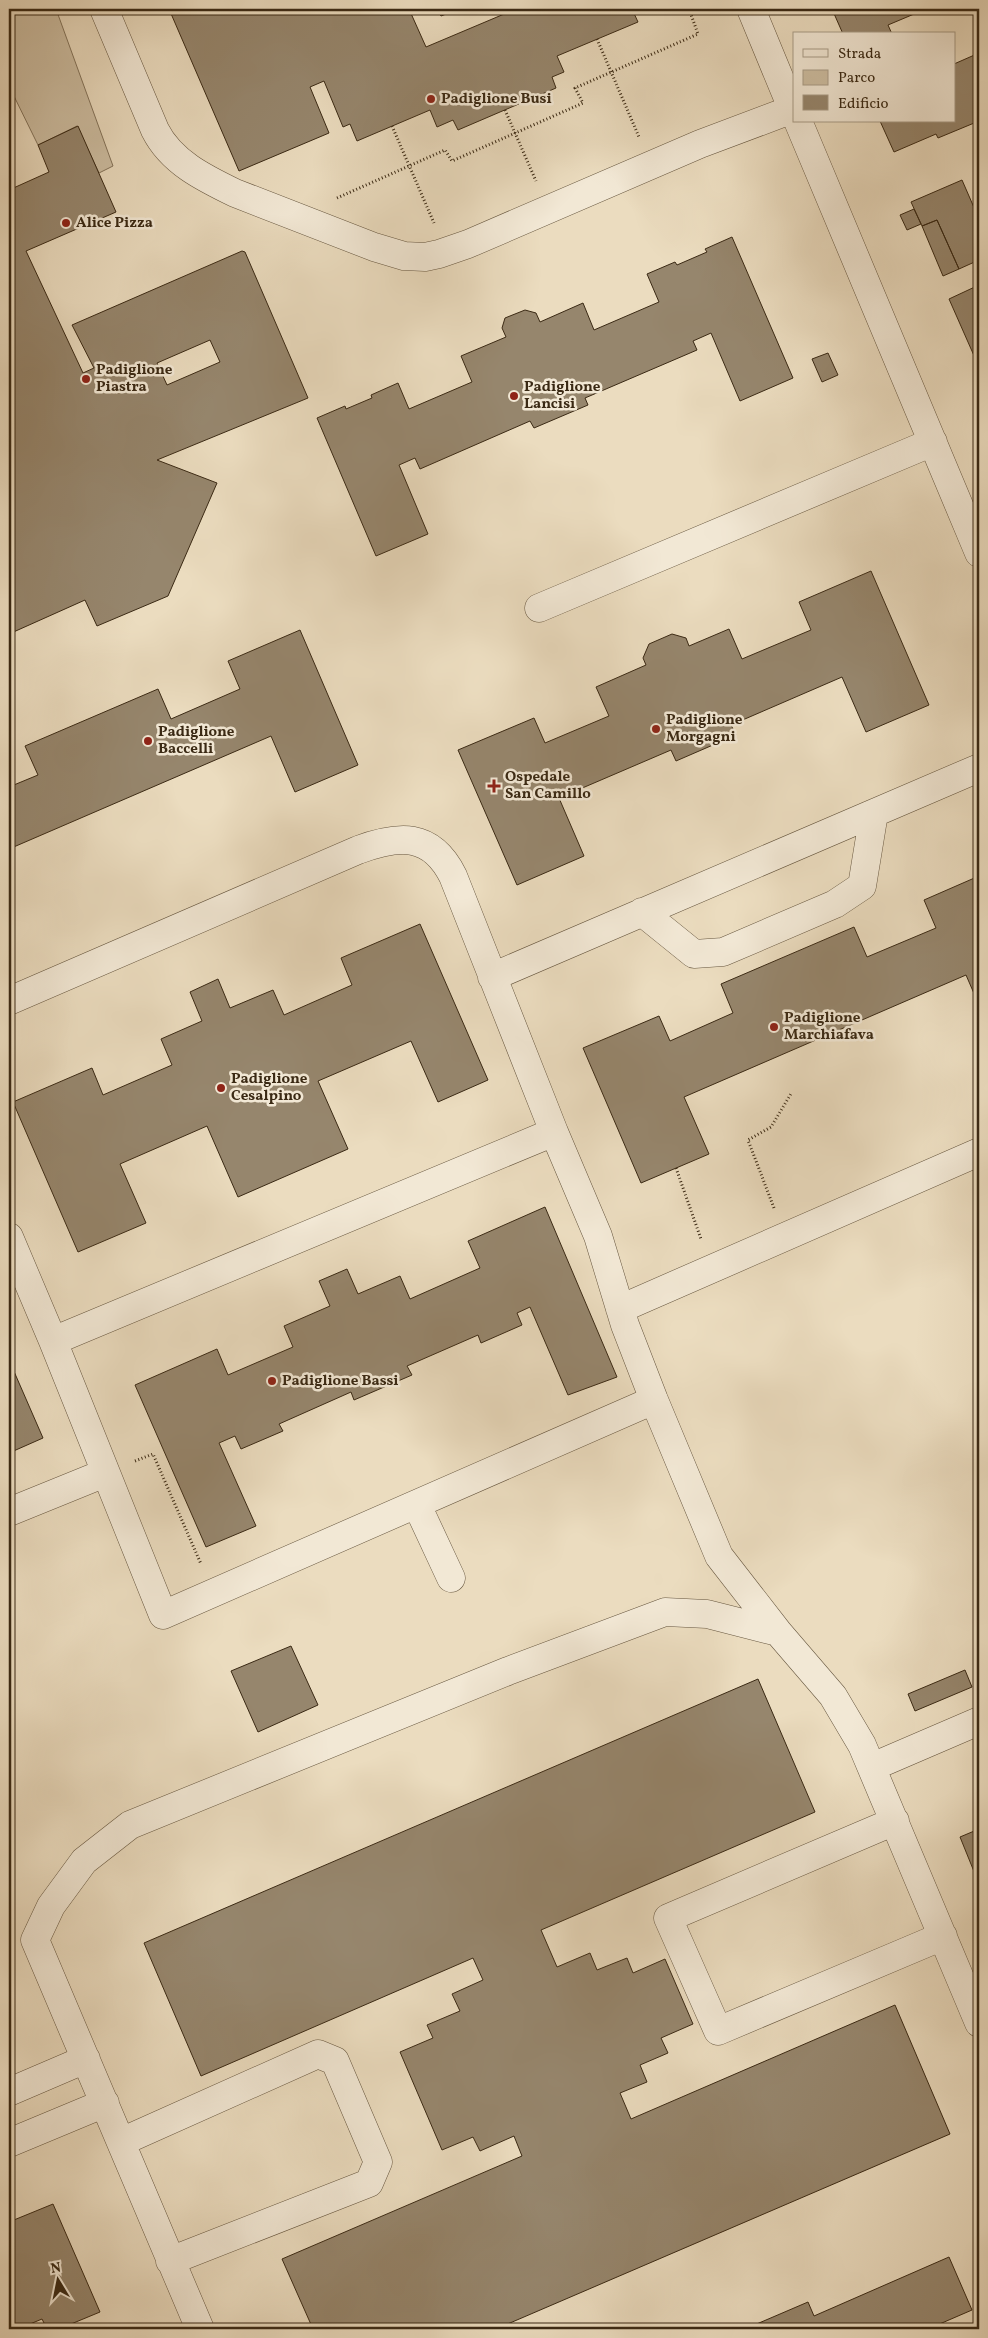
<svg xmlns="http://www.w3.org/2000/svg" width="988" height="2338" font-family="Vollkorn,serif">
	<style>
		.green { fill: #cdbea2; stroke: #84745b }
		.building { fill: #96866d; stroke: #3a2914; fill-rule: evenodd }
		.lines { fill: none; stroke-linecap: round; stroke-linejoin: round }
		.minor-casing { stroke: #66563f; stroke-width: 29 }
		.path { stroke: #3a2914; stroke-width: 3; stroke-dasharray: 1 2.5; stroke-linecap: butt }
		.minor { stroke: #f2e8d5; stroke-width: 28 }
		.poi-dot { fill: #8f2418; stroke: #f2e8d5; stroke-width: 2 }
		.labels { text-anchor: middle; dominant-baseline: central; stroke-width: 5; stroke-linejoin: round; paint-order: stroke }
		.poi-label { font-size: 15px; font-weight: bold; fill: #3a2914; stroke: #f2e8d5; text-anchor: start }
	</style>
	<rect width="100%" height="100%" fill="#ebdcbf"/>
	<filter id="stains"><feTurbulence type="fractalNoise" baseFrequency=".004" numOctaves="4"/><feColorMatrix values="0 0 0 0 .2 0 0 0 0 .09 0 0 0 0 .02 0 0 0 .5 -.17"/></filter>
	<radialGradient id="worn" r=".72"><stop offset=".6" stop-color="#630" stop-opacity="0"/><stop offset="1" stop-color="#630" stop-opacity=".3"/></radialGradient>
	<path class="green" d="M9,9H56L113,166L99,173L77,126L38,145L9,86Z"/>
	<path class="building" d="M169,9H409L426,47L516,9H632L638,22L557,56L564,72L552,77L556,88L458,130L453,120L437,127L430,110L357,141L350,124L343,127L324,81L310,87L329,133L239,171Z
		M437,9H459L441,16Z
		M832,9H926L888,25L892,34H843Z
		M979,53V121L938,138L936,134L894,152L880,121H954V64Z
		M78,126L116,212L26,251L83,373L94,368L72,325L242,251L245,252L308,398L157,460L217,483L168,596L97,626L85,600L9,634V190L49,172L38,145ZM210,340L220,362L167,385L157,363Z
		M962,180L979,219V260L959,269L937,220L922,226L911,202Z
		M914,209L921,224L907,230L900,215Z
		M937,220L959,269L943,276L922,226Z
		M732,237L793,378L740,401L711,333L693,341L697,350L585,398L588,405L534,428L530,421L420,469L415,458L399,465L428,534L376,556L317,418L345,406L346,409L372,398L371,395L398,383L409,409L472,382L461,356L506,337L502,328L505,318L525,310L536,313L540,322L583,303L594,330L659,302L647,274L675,262L677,265L707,252L705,249Z
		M979,285V367L949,299Z
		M828,353L838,375L822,382L812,359Z
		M871,571L929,705L866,732L842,677L731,725L736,735L676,761L671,750L559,798L584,856L517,885L458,750L534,718L545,743L609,716L596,687L646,665L643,658L649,644L672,634L686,638L689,646L729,629L742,659L811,630L799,602Z
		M300,630L358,765L295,792L271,736L9,849V787L38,775L25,746L158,689L171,719L240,689L228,661Z
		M979,876V1005L966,975L684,1097L709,1154L641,1183L583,1048L659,1016L670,1041L733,1013L721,984L854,927L867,957L936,928L924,900Z
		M420,924L488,1080L438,1102L411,1041L318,1081L348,1149L238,1197L207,1126L120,1164L146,1223L78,1252L13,1102L92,1068L103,1095L172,1065L161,1039L202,1021L190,992L218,979L230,1008L273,990L284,1015L352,985L341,958Z
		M545,1207L617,1377L568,1395L530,1307L517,1313L522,1325L481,1343L478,1335L407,1366L412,1375L354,1400L351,1392L279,1424L283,1431L241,1449L235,1436L219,1443L256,1526L206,1547L135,1385L217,1349L228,1375L293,1347L284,1326L330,1306L319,1281L347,1269L358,1294L400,1276L410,1299L480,1268L468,1241Z
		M9,1360L43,1438L9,1453Z
		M291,1646L318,1705L258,1732L231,1671Z
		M965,1670L972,1687L915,1711L908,1694Z
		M758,1679L815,1812L541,1930L557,1967L590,1953L597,1970L627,1958L633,1973L665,1959L693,2024L661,2038L668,2053L640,2065L647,2082L620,2093L631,2119L895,2005L950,2134L496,2329H313L282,2259L522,2156L514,2136L480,2151L473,2137L442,2150L400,2052L433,2038L427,2025L460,2011L452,1994L483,1980L473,1958L201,2076L144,1943Z
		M979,1829V1872L975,1874L960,1837Z
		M53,2204L100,2312L59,2329H47L42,2319L18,2329H9V2222Z
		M949,2257L972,2310L928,2329H745L808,2302L814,2316Z"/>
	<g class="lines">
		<defs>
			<path id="minor" d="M104,9L155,130C171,162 204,178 235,193L374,247L404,256L425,257L439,254L468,244L700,144L793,109
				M751,9L794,113
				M798,121L979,553
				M539,608L933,442
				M642,912L694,954L723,952L835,904L862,886L874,813
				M492,977L979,768
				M9,1001L358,850C399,835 431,832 453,876L554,1132
				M9,1237L53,1341
				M620,1309L979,1152
				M654,1400L163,1615L53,1341L554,1132L598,1236L625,1325L654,1400L719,1556L778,1632L833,1696L862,1745L979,2023
				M417,1505L451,1578
				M9,1512L105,1473
				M872,1767L979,1721
				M895,1821L668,1918L718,2031L943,1936
				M9,2092L86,2059
				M121,2142L318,2054L335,2061L378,2162L369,2183L170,2261
				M9,2143L105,2103
				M200,2329L35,1940L51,1906L84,1861L130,1825L508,1671L665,1612L707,1614L778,1632"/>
		</defs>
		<use href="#minor" class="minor-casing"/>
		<path class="path" d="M597,39L639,137
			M505,110L536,181
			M392,126L434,223
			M337,198L445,150L452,161L583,103L575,88L698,34L689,9
			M676,1168L701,1239
			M774,1208L748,1140L771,1127L792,1092
			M135,1461L153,1454L201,1564"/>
		<use href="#minor" class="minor"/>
	</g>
	<g class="poi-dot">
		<circle cx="431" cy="99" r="5"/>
		<circle cx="66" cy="223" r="5"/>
		<circle cx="86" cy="379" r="5"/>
		<circle cx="514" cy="396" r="5"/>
		<circle cx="656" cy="729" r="5"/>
		<circle cx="148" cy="741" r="5"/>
		<path d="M491.5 778.5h5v5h5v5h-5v5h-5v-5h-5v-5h5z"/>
		<circle cx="774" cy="1027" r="5"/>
		<circle cx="221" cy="1088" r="5"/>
		<circle cx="272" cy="1381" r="5"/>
	</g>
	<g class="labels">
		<g class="poi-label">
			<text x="441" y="99">Padiglione Busi</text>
			<text x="76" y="223">Alice Pizza</text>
			<text x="96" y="370">Padiglione<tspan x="96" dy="17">Piastra</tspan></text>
			<text x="524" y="387">Padiglione<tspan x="524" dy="17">Lancisi</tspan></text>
			<text x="666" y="720">Padiglione<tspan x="666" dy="17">Morgagni</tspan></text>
			<text x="158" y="732">Padiglione<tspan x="158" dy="17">Baccelli</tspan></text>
			<text x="505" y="777">Ospedale<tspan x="505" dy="17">San Camillo</tspan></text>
			<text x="784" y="1018">Padiglione<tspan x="784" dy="17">Marchiafava</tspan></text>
			<text x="231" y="1079">Padiglione<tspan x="231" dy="17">Cesalpino</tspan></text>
			<text x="282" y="1381">Padiglione Bassi</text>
		</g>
	</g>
	<rect width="988" height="2338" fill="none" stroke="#ebdcbf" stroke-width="30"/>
	<rect x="10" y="10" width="968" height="2318" fill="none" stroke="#3a2914" stroke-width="2.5"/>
	<rect x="15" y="15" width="958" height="2308" fill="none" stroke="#3a2914"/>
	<rect x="793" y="32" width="162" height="90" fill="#f2e8d5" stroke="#a89c88"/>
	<rect x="803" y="49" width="25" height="8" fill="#f2e8d5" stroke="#a89c88"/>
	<text x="838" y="58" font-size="15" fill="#3a2914">Strada</text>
	<rect x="803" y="70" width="25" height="15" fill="#cdbea2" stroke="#a89c88"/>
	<text x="838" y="82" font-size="15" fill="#3a2914">Parco</text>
	<rect x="803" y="95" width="25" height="15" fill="#96866d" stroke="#a89c88"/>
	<text x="838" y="108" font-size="15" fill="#3a2914">Edificio</text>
	<g transform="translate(58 2280) rotate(350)" stroke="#f2e8d5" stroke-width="4" paint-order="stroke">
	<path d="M0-4L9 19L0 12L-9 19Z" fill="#3a2914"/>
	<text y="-8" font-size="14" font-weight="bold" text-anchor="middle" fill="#3a2914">N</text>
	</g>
	<rect width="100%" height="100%" filter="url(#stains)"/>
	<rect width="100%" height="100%" fill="url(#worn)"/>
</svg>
